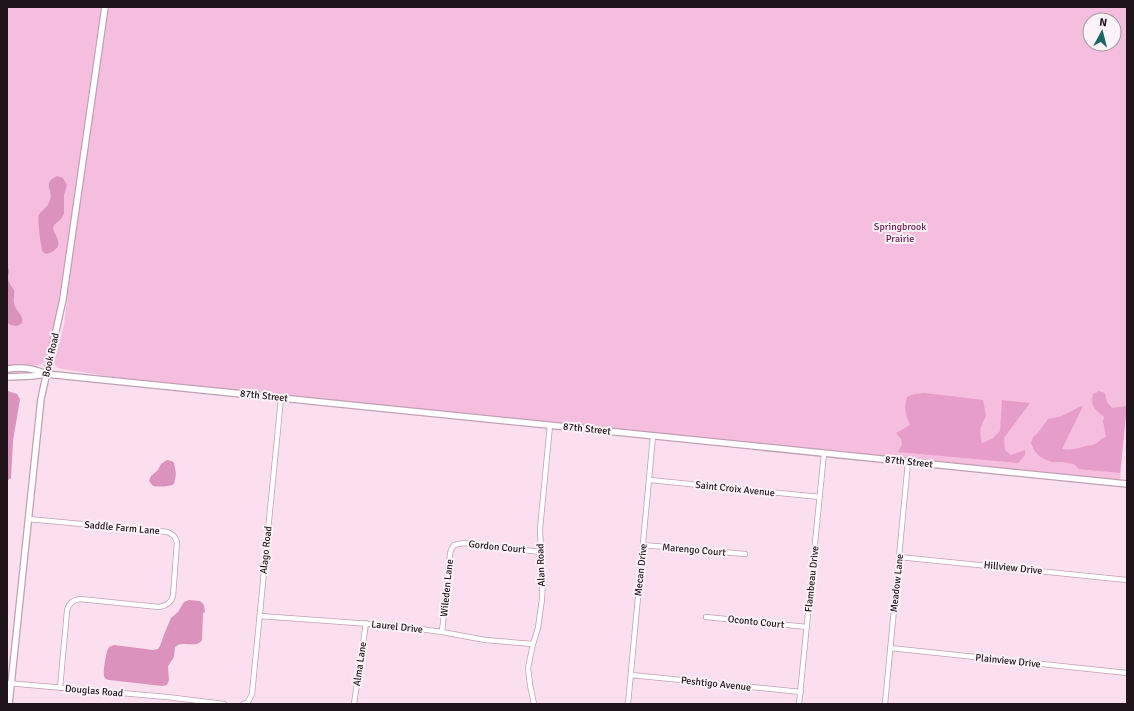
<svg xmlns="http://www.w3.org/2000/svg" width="1134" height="711" font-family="Signika,sans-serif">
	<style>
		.green { fill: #f5bede; fill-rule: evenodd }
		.forest { fill: #e79dc9 }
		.water { fill: #db92bd }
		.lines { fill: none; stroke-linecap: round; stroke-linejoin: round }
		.minor-casing { stroke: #c1a0b3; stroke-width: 6 }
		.tertiary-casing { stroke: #c1a0b3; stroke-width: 8 }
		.minor { stroke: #fff; stroke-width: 4.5 }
		.tertiary { stroke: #fff; stroke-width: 5.5 }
		.labels { text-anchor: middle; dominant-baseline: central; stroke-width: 4; stroke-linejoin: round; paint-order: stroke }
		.park-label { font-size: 10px; fill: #6a1550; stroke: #fbf3f7 }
		.street-label { font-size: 10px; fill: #1f131a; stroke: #fbf3f7 }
	</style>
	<rect width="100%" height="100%" fill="#fcdfef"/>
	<path class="green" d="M7,7H101C87,102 75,198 60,293C58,305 51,356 43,363C39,367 14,366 7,366Z
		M107,7H1127V412H1126L1120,480L859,456L620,432L113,377L57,368L54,363V360L64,325L74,240ZM1090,20H1114V44H1090Z"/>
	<path class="forest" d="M1099,391L1105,393L1107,402L1112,408L1127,406L1120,473L1079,469L1074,464L1062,462H1052L1044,459L1039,456L1034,450L1031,443L1033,437L1037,434L1048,419L1062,416L1079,407L1083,406L1062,449C1072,450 1076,449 1086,446C1089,445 1092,446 1095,444C1099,442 1101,438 1106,437L1103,421L1104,417C1095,409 1090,407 1093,394Z
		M925,393L983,400L986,416C980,427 979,431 982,443L992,439L1000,431L1002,400L1030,403L1004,438L1005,450L1011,455L1025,450C1026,456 1022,459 1018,463L898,452L902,445L901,439L896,433L910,425C905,413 904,409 907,397L914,394Z"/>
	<path class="water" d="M57,176L63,178L67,185L64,195V214L61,219L54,225L53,228C54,233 57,236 58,241C60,248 52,253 46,254L43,252C41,249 37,218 39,215C41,210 48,208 50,200C54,190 41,184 57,176Z
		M7,266C11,271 8,273 8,278C8,282 12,287 14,290C15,294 13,299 14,303C15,311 24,314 22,323L17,326L11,325L7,323Z
		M8,391L17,394L20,399L13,441L11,478L8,480H7Z
		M167,460L172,461L174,463L176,474L174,484C169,487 158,487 153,486L149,481L151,476L158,470L161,464Z
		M189,600L200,601L204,605L205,612L203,613L202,640C197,649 183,640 175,647L174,657L168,666L169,680L167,685L162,686L109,680C106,679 105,679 104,676C103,671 106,651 109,647L114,645L153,650L158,649L160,646L165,632L171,618L178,612L184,602Z"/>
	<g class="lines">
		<defs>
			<path id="minor" d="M650,480L820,497
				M28,519L168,532L174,536L177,542L173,596C171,603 166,606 159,607L80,599C73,600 68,604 67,611L60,688
				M643,545L745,554
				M899,557L1127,580
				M260,616L398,626L442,632L485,640L533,644
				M706,617L807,627
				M442,632L450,554L451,550L454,545L464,543L541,552
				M890,648L1127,673
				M631,675L801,692
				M7,683L167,697L224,704
				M243,704L248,702L252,694L281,398
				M354,704L366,623
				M534,704L530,685L528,668L533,644L538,628L542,599L543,571L541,552L540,529L550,425
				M628,704L653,436
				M799,704L824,453
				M885,704L908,462"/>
			<path id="tertiary" d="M7,369C23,367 32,368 46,374
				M7,377L32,376L46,374L1127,484
				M9,704L41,399L63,299L105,7"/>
		</defs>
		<use href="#minor" class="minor-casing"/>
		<use href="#tertiary" class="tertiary-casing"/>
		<use href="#minor" class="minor"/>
		<use href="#tertiary" class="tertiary"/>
	</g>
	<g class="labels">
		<g class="park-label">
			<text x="900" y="227">Springbrook<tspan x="900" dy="12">Prairie</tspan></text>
		</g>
		<g class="street-label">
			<text transform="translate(51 355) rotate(-77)">Book Road</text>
			<text transform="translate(264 396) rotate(6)">87th Street</text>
			<text transform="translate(587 429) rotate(6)">87th Street</text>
			<text transform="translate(909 462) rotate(6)">87th Street</text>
			<text transform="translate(735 489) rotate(6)">Saint Croix Avenue</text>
			<text transform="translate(122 528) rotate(5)">Saddle Farm Lane</text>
			<text transform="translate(497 547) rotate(6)">Gordon Court</text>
			<text transform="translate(266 550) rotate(-84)">Alago Road</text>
			<text transform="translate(694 550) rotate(5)">Marengo Court</text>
			<text transform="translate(541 565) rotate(-92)">Alan Road</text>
			<text transform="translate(1013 568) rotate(6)">Hillview Drive</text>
			<text transform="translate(641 570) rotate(-84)">Mecan Drive</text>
			<text transform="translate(812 579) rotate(-84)">Flambeau Drive</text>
			<text transform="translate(897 583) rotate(-84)">Meadow Lane</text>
			<text transform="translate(447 588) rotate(-84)">Wileden Lane</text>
			<text transform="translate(756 622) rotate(6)">Oconto Court</text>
			<text transform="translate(397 627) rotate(6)">Laurel Drive</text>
			<text transform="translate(1008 661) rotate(6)">Plainview Drive</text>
			<text transform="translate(360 664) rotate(-82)">Alma Lane</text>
			<text transform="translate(716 684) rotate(6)">Peshtigo Avenue</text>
			<text transform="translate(94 691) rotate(5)">Douglas Road</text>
		</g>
	</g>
	<rect width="1134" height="711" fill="none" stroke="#1f131a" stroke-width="16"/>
	<g transform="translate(1102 32) rotate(7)"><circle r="19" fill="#fbf3f7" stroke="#a3999f"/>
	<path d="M0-3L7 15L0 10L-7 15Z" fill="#1a6766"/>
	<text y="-6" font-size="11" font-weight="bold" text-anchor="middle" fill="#1f131a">N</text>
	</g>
</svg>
